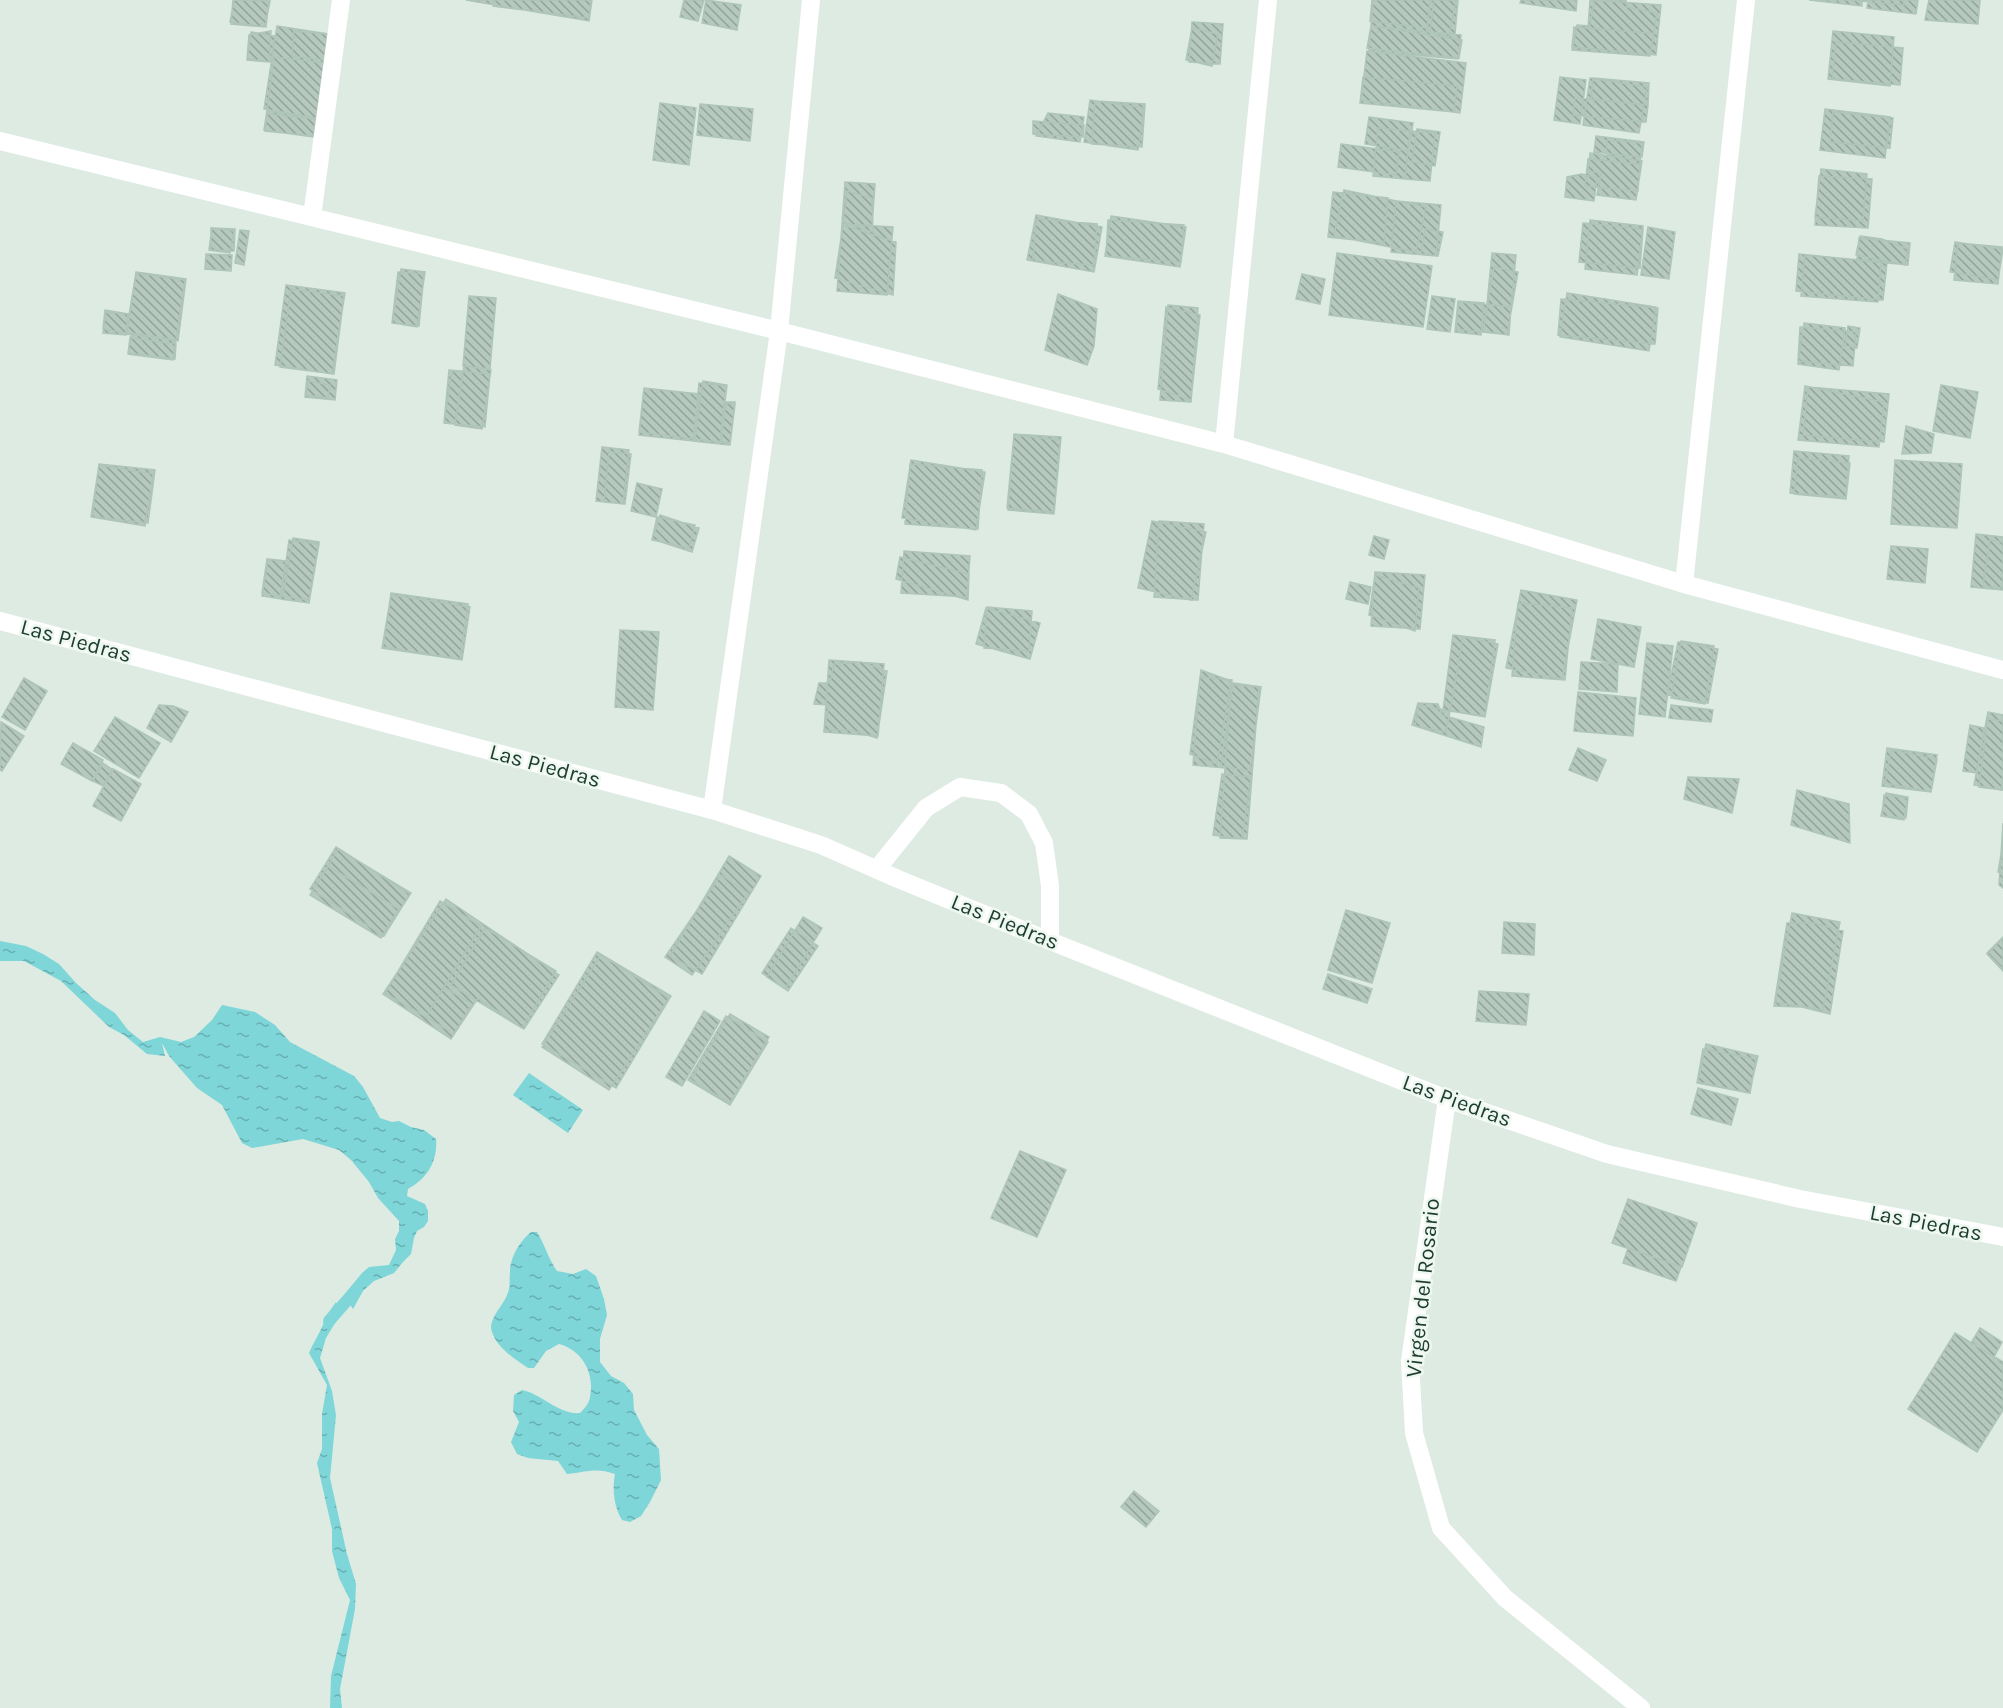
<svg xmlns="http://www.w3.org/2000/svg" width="2003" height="1708" font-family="Karla,sans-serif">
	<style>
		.water { fill: url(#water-ripples) }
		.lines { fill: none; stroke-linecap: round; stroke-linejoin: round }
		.stream { stroke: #7ed6d8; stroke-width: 12 }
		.building { fill: url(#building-back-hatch); stroke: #afc5b9; stroke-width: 1.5 }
		.service { stroke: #fff; stroke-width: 18 }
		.minor { stroke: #fff; stroke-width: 18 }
		.tertiary { stroke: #fff; stroke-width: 18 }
		.labels { text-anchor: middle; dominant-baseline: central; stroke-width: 5; stroke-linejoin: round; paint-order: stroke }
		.street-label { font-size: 22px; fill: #1d3c30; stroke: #eef8f1 }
	</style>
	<defs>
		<pattern id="water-ripples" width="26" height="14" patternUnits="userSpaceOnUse" patternTransform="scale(1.5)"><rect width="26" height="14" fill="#7ed6d8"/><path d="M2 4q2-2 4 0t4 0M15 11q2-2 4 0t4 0" fill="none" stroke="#67afb0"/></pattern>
		<pattern id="building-back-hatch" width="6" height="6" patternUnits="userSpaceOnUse" patternTransform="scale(1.5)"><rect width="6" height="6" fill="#b5c9be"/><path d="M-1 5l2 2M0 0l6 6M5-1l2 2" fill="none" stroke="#93a49b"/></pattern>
	</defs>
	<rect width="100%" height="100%" fill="#ddebe3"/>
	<path class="water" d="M0,941L26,946L43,954L59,964L76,983L95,1000L115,1013L128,1030L143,1042L160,1037L181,1042L194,1037L212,1020L222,1005L255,1012L275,1025L290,1042L354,1076L363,1087L380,1118L392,1122L399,1121L411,1127L424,1130L436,1139C438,1161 427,1179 408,1189L407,1196L425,1204L428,1211V1221L424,1227L417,1231L414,1238L411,1254L403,1262L394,1273L374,1281L363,1291L353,1309L344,1295L362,1273L369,1267L389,1265L396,1250L395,1239L399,1231V1221L378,1198L369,1182L351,1160L339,1150L303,1139L252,1148L242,1143L222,1105L197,1088L169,1056L162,1043L165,1056L147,1054L124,1035L109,1027L61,981L24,961H0Z
		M529,1073L583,1110L568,1133L513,1095Z
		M531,1232H537C545,1245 548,1258 557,1271L573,1274L586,1269L596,1276L604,1299L607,1315L600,1339V1362L611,1376L624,1383L633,1394L634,1410L647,1435L659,1449L661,1480L650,1502L641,1516L630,1522L622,1520C614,1507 612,1489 615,1474C596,1467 586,1472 567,1474L558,1461L528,1458L517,1454L511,1442L519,1422L513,1411L514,1395L522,1390C542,1394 559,1415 580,1413C584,1409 589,1404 590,1397C595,1373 582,1350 559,1344L546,1351L534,1368H528C515,1359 497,1348 492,1332C487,1320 503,1306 507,1295C511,1287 509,1280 510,1272C510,1257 520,1241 531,1232Z
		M336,1302L341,1313L326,1338L320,1358L332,1391L336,1415L330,1478L347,1554L356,1584L355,1609L340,1689L342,1708H330L331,1676L350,1600L339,1578L332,1551V1529L317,1463L322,1449V1414L327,1385L309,1353C313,1343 319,1334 323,1325C327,1316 330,1310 336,1302Z"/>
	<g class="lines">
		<path class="stream" d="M329,1321L357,1289"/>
	</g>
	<path class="building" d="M233,0H269L266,27L231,24Z
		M234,0L270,1L265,27L230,22Z
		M466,0H592L589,21Z
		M494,0H591L589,18L493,6Z
		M684,0H704L698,21L680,17Z
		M685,0H704L698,21L680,17Z
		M706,0L741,5L737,30L702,23Z
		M1372,0H1431L1427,28L1370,21Z
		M1373,0H1430L1427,32L1371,26Z
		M1430,0H1458L1455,34L1427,32Z
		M1434,0H1456L1449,37L1430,32Z
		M1521,0H1577L1576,11L1520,3Z
		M1590,0L1661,5L1658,34L1588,28Z
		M1596,0H1626L1627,7L1657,13L1650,56L1572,50L1577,25L1590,26L1594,2Z
		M1809,0H1862V6Z
		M1849,0H1904V5Z
		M1868,0H1918L1916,14L1867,8Z
		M1929,0H1980L1978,24L1925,20Z
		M1192,22L1223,24L1220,64L1189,62Z
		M277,26L328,34L316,118L264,109Z
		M1371,26L1461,35L1458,59L1369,51Z
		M1371,26L1462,40L1459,58L1367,48Z
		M1574,27L1658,34L1656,55L1572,47Z
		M1192,28L1218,34L1212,66L1186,60Z
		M271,31L269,62L247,60L249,35Z
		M294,31L327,34L324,60L292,56Z
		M1833,31L1894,37L1890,86L1828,79Z
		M251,32L275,36L271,62L247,59Z
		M1836,42L1903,48L1900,85L1832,79Z
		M1367,51L1466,63L1460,113L1361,100Z
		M274,57L324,63L316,118L267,111Z
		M1363,77L1457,86L1454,112L1360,103Z
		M1560,77L1586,80L1580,124L1554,120Z
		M1590,78L1647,87L1639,133L1583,125Z
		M1593,78L1649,83L1648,105L1591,99Z
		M1575,98L1648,105L1646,122L1573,115Z
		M1090,100L1144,108L1138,150L1084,142Z
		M1095,101L1145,104L1142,147L1092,144Z
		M660,103L696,108L689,165L653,160Z
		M700,104L753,109L750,141L697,135Z
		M1825,109L1890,117L1885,158L1820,150Z
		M267,110L316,118L313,137L264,130Z
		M1833,112L1893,118L1890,148L1830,142Z
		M1048,113L1084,117L1080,142L1036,136Z
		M267,114L316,119L314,136L265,131Z
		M1369,117L1413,123L1409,151L1365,144Z
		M1033,121L1084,125L1083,137L1033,134Z
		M1378,128L1410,131L1405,179L1373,176Z
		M1417,129L1440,132L1435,166L1412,162Z
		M1410,131L1435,133L1430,181L1405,179Z
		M1596,136L1644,142L1642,157L1594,152Z
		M1607,140L1642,143L1640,164L1606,161Z
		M1341,144L1399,152L1396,175L1338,167Z
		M1590,153L1642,161L1636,200L1597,195L1601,173L1588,171Z
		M1588,159L1640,164L1638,191L1585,186Z
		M1821,169L1867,174L1863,221L1815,217Z
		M1582,174L1597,178L1594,201L1565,197L1567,177Z
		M1819,176L1872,179L1868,228L1815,225Z
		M845,182L875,184L872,226L842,224Z
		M1344,190L1426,207L1416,252L1334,236Z
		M847,191L872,198L873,232L843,222Z
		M1333,192L1388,198L1384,243L1328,237Z
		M1396,201L1441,205L1436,256L1391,252Z
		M1036,215L1102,227L1094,272L1027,260Z
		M1111,216L1186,227L1180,267L1105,256Z
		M1036,219L1097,224L1094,265L1033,261Z
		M1108,220L1184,225L1181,262L1106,256Z
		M1590,220L1643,226L1637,275L1585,269Z
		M1583,223L1643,229L1640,268L1579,262Z
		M842,224L893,227L887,295L837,291Z
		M843,225L896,242L893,295L835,278Z
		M1648,227L1675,232L1669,279L1641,275Z
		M211,228L235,229L234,251L211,250Z
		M212,228L234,231L230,253L209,250Z
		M1425,229L1443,232L1438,256L1421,254Z
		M240,230L249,231L244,265L235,263Z
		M1860,236L1882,239L1908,249L1905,265L1856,255Z
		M1859,238L1910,243L1908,265L1857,260Z
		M1955,242L2003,249L1998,280L1950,272Z
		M1958,243L2002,247L1998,284L1954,280Z
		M1337,253L1432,266L1423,327L1329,315Z
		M1492,253L1516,255L1511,307L1487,304Z
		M206,254L232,255L231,271L205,269Z
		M1799,254L1887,263L1883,300L1796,291Z
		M1805,255L1881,262L1878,302L1801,296Z
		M1494,267L1518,272L1507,335L1483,331Z
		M401,269L425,272L417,327L392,323Z
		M136,272L186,279L178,341L127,334Z
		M398,272L424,274L419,326L392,323Z
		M136,273L185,280L176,340L126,333Z
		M1302,274L1325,279L1320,304L1296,299Z
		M286,285L345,293L332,374L275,365Z
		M291,289L344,296L334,374L280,367Z
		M1567,293L1656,307L1649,351L1560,337Z
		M1058,294L1097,309L1094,346L1087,365L1045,350Z
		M469,296L496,298L490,369L463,366Z
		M1432,296L1455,299L1450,332L1427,329Z
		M1561,299L1658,308L1655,344L1558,335Z
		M1458,301L1484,303L1481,335L1455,332Z
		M1459,302L1511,307L1509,335L1456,329Z
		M1168,305L1198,308L1191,402L1160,400Z
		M1166,307L1200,315L1191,400L1158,389Z
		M105,310L129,314L126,333L103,329Z
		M106,312L128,314L126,335L103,333Z
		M1804,323L1845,328L1839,370L1798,364Z
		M1848,326L1860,328L1857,348L1845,346Z
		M1800,327L1856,332L1853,366L1798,361Z
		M131,333L176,340L173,360L128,354Z
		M130,338L176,344L175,359L128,353Z
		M464,366L491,370L482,429L455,425Z
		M449,370L490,374L485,427L444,423Z
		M452,371L463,372L455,424L444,422Z
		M307,376L337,380L335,400L305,397Z
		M308,381L330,385L328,398L306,395Z
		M703,381L727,385L720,442L695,439Z
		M699,383L726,386L720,444L693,441Z
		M1941,385L1978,392L1970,438L1933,431Z
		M1805,386L1884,402L1879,447L1798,440Z
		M1808,387L1889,394L1884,442L1803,435Z
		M644,388L699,394L694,439L639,432Z
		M644,388L698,394L693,441L639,435Z
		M726,402H735L730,443L721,442Z
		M724,403L735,404L730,445L720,444Z
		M1906,426L1934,434L1931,453L1902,454Z
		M1014,434L1061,437L1054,514L1008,510Z
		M1014,435L1060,440L1054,512L1007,508Z
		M602,447L629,450L623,504L596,501Z
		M1794,451L1849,456L1846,497L1790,493Z
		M609,452L631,454L625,504L604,502Z
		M1798,458L1850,463L1846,499L1794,494Z
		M911,460L985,472L976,530L902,518Z
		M1895,460L1962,464L1957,528L1891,524Z
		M99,464L155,470L148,523L92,517Z
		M910,464L982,470L978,529L905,524Z
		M99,465L153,474L145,526L91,517Z
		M637,483L662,489L656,517L631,511Z
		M660,515L699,528L692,552L652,539Z
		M657,517L695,525L689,548L652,540Z
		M1152,521L1206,532L1191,600L1138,588Z
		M1159,521L1204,524L1198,600L1154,597Z
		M1976,534L2003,537V590L1971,587Z
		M1374,536L1389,540L1384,559L1369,555Z
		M293,538L319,542L309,600L283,596Z
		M289,540L319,544L309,603L281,599Z
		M1990,540L2003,542V588L1983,586Z
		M1891,546L1928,549L1925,583L1887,579Z
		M904,551L970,556L967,597L901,593Z
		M900,557L969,574L968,600L896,579Z
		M267,559L286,562L280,596L262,593Z
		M268,559L286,561L281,599L262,596Z
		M1375,572L1425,575L1420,629L1371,626Z
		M1375,575L1419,588L1415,631L1369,615Z
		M1350,582L1371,587L1368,604L1346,599Z
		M1521,590L1577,600L1562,679L1506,668Z
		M391,593L468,604L460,659L383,647Z
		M391,595L470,607L462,660L382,648Z
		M1518,603L1572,608L1565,680L1512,676Z
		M987,607L1032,611L1029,651L984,648Z
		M986,608L1040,623L1030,659L976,644Z
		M1598,619L1641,627L1634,667L1591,659Z
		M620,630L659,632L653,710L615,707Z
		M1453,635L1495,640L1485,716L1443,710Z
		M1463,637L1498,644L1485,717L1450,711Z
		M1681,641L1714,646L1705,704L1671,698Z
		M1678,642L1718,649L1708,703L1667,695Z
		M1647,643L1673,646L1665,717L1639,714Z
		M829,660L884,664L878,736L824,732Z
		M861,662L887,671L877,738L851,730H824L829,705L814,704L819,683H830L834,664Z
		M1581,662L1618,664L1617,692L1579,689Z
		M1201,670L1231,681L1217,764L1190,754Z
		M1200,677L1232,680L1225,768L1193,765Z
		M24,678L47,691L25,730L2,717Z
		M1233,683L1261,687L1250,771L1221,766Z
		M1231,685L1259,687L1247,839L1220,838Z
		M1578,692L1636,698L1633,736L1574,731Z
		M1418,703L1438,704L1442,715L1484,727L1481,747L1412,725Z
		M159,705L173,706L188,712L171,742L147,728Z
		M1419,705L1450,711L1446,732L1415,726Z
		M1671,705L1713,710L1711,722L1669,718Z
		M1988,712L2003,715V777L2001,790L1974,785Z
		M115,717L160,743L139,778L94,751Z
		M1988,719L2003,721V790L1979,787Z
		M1,722L24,736L2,771L0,770Z
		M1970,725L1984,728L1977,773L1963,771Z
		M73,743L103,760L92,781L61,764Z
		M1578,748L1606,760L1597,781L1569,770Z
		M1887,748L1937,755L1931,792L1882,786Z
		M1891,750L1937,759L1931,792L1885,783Z
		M103,763L113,770L103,786L93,781Z
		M113,769L141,784L121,821L93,806Z
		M1222,774L1251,777L1242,839L1213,835Z
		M1688,777L1739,779L1732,813L1684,799Z
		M1797,790L1849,804L1850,843L1791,825Z
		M1886,793L1908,797L1904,820L1881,816Z
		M1884,795L1908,798L1906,818L1882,816Z
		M2003,823V888L1999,885Z
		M2003,843V873L1998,872Z
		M336,847L410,894L384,936L310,889Z
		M338,849L411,893L400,910L328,866Z
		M729,856L761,876L702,974L670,956Z
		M328,866L399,909L381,938L310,895Z
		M721,875L748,893L692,975L665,957Z
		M446,899L559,975L524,1029L478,998L451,1039L383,994Z
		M440,901L481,926L426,1017L385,993Z
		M1346,910L1390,923L1372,983L1328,970Z
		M1792,913L1840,922L1823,1010L1775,1002Z
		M803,917L822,928L785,989L767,977Z
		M1504,922L1535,924L1534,955L1502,953Z
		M1787,923H1814L1843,931L1830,1014L1802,1007L1774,1006Z
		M485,928L556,971L522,1028L451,985Z
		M791,928L818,946L788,991L762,973Z
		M2003,937V969L1987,953Z
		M2003,938V971L1987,954Z
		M597,952L671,996L616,1088L542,1044Z
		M601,955L669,998L609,1090L542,1047Z
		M1328,974L1372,989L1367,1003L1323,989Z
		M444,987L472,1004L454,1034L426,1017Z
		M1479,991L1529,994L1526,1025L1476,1021Z
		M704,1011L720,1021L682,1086L666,1077Z
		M730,1014L769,1037L730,1103L691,1080Z
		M726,1016L768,1042L730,1105L688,1080Z
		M1706,1044L1758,1056L1749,1093L1698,1082Z
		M1703,1049L1756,1059L1750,1093L1697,1083Z
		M1698,1088L1738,1099L1731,1125L1691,1114Z
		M1020,1151L1066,1170L1037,1237L991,1218Z
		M1628,1199L1697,1223L1682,1267L1612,1243Z
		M1628,1248L1681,1267L1676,1281L1623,1263Z
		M1980,1328L2002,1342L1994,1357L1971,1343Z
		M1955,1333L2003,1362V1410L1977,1452L1908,1409Z
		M1134,1491L1159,1511L1146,1527L1121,1507Z"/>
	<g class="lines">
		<path class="service" d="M877,869L926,808L960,787L1001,793L1029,814L1044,843L1050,886V941"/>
		<path class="minor" d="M0,141L779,331L1224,444L1684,584L2003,670
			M312,217L341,0
			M1224,444L1268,0
			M1684,584L1746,0
			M712,810L779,331L811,0"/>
		<path class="tertiary" d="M0,621L712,810L821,845L898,879L1050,941L1447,1099L1607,1154L1800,1199L2003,1237
			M1447,1099L1410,1361L1414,1433L1441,1528L1505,1598L1641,1708"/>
	</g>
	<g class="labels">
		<g class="street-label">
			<text transform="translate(76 641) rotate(15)">Las Piedras</text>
			<text transform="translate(545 766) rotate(15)">Las Piedras</text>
			<text transform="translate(1005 922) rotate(22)">Las Piedras</text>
			<text transform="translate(1457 1101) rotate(20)">Las Piedras</text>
			<text transform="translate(1926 1223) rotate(11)">Las Piedras</text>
			<text transform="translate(1423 1288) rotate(-84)">Virgen del Rosario</text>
		</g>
	</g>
</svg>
